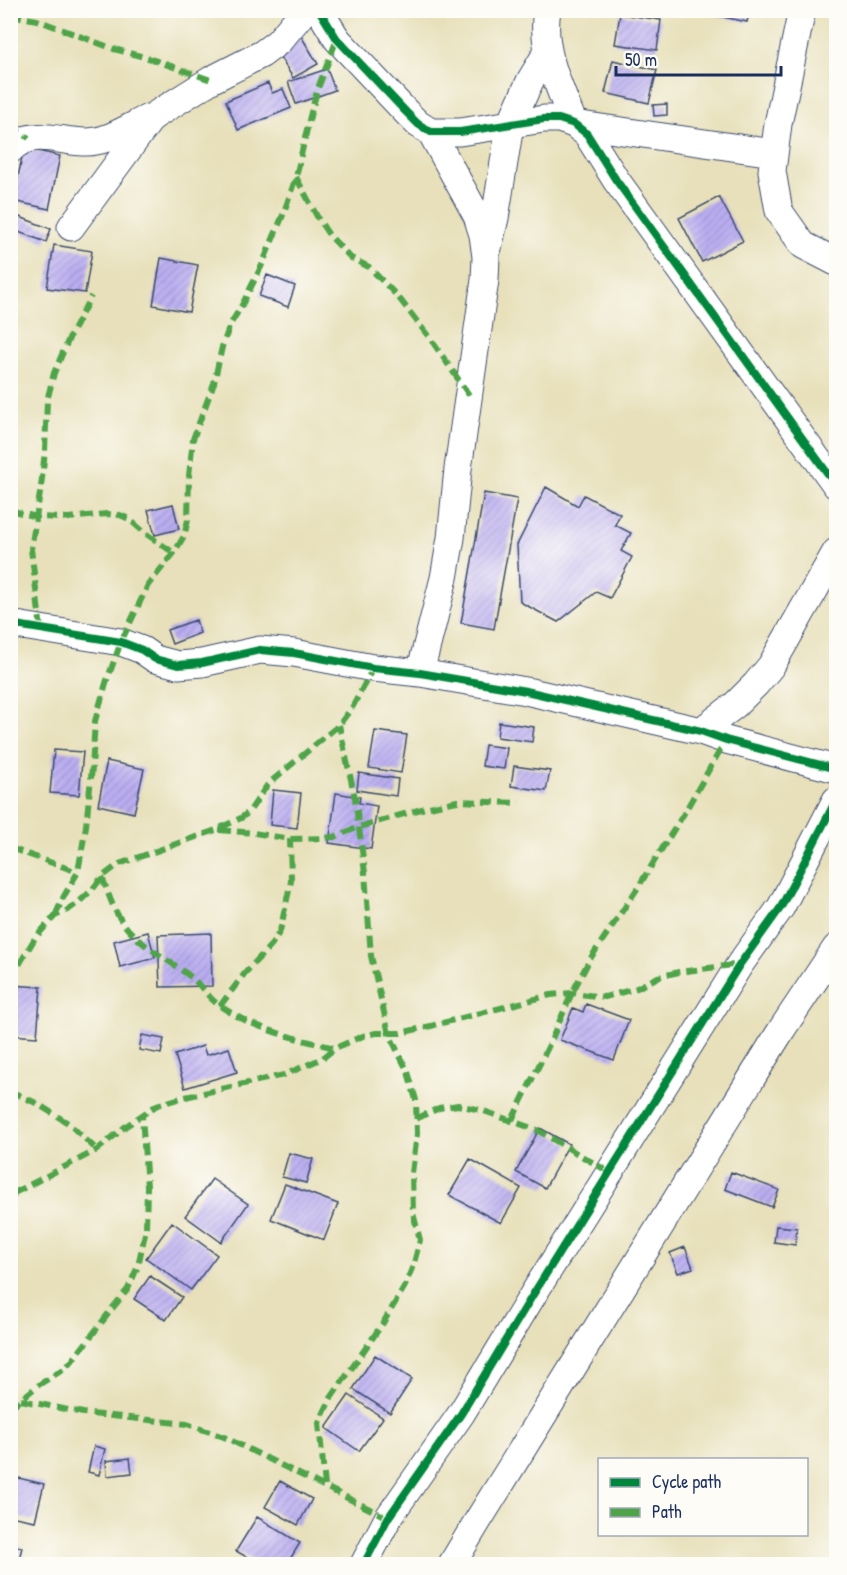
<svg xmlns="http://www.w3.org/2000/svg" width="847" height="1575" font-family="'Patrick Hand',sans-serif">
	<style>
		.building { fill: url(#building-hatch) }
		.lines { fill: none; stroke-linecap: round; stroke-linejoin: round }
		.street-casing { stroke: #3a4a6c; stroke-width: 29 }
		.street { stroke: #fff; stroke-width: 27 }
		.quiet { stroke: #4fa44a; stroke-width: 6; stroke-dasharray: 12 6; stroke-linecap: butt }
		.cycleway-casing { stroke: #fdfcf7; stroke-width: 11 }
		.cycleway { stroke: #00873e; stroke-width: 8 }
	</style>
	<defs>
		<pattern id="building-hatch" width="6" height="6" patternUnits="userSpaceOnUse" patternTransform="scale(1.5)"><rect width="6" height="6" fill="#bbaff2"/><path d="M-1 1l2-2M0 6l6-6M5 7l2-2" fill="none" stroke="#978fc7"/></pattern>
	</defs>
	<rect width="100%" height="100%" fill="#fdfcf7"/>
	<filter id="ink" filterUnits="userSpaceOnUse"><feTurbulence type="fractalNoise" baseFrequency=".0167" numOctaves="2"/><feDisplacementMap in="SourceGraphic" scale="12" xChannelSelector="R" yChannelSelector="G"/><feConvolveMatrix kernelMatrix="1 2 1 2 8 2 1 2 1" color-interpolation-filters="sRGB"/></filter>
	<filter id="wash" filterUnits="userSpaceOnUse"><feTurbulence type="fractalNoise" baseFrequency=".008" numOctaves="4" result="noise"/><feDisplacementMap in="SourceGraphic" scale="24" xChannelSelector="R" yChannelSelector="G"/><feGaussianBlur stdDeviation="1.35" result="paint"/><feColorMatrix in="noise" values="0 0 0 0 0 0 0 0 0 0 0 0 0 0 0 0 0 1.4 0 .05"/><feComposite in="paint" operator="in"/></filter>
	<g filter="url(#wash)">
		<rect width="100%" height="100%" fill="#e7e0ba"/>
		<g id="blocks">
			<path class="building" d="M704,10H750L747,22L704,13Z
				M620,14L661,20L657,50L615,44Z
				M298,31L318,64L293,78L273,46Z
				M613,60L657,70L649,103L605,93Z
				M327,69L335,90L296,104L288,82Z
				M268,83L272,93L283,89L291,108L238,130L226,101Z
				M667,104V115L654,116L653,105Z
				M24,148L60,156L49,209L13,201Z
				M719,197L743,241L702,262L679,218Z
				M12,214L51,229L46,242L10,229V218Z
				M54,245L92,251L85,293L47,288Z
				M161,258L198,265L189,312L153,305Z
				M267,275L295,286L288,307L259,296Z
				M546,487L578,506L584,495L620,514L615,525L631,533L621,551L632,557L610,598L596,592L558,622L520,602L517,545Z
				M484,493L517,499L494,629L461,623Z
				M173,504L179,529L155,535L148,510Z
				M196,620L200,633L172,644L167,630Z
				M499,722L534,727L532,742L497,737Z
				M375,731L407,735L401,773L369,768Z
				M485,745L507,748L504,769L482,766Z
				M54,750L83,752L79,795L50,793Z
				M107,761L144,769L134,813L98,805Z
				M514,766L550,771L546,791L511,786Z
				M359,773L398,779L396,796L357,790Z
				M273,790L301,793L297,828L270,825Z
				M336,793L360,797L359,803L377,806L371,849L329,843Z
				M148,932L155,958L120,967L114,941Z
				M211,933L212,986L160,987L158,935Z
				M10,985L41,987L37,1037L10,1035Z
				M586,1004L629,1020L614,1060L560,1040L573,1008L583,1012Z
				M142,1035L164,1039L161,1054L139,1050Z
				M203,1046L206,1055L229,1048L237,1072L185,1088L175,1055Z
				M540,1128L569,1144L545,1188L516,1172Z
				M289,1153L313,1159L306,1183L282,1177Z
				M470,1159L521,1188L501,1223L449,1195Z
				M731,1172L779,1190L772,1207L725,1189Z
				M212,1179L248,1204L221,1242L185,1216Z
				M285,1184L338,1204L324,1240L271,1219Z
				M172,1222L217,1255L191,1290L146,1258Z
				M776,1226L797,1228L795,1245L774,1242Z
				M685,1247L693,1268L678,1273L670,1253Z
				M150,1276L182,1297L166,1320L134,1299Z
				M375,1355L412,1379L390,1413L353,1389Z
				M349,1395L383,1418L359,1451L326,1428Z
				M94,1446L105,1449L99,1475L88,1472Z
				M130,1458L132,1473L107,1476L106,1461Z
				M10,1476L44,1484L35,1521L10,1516Z
				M280,1481L312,1499L298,1525L265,1507Z
				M257,1517L300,1543L287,1564H259L236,1551Z
				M10,1545L22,1547L18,1564H10Z"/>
		</g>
	</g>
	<g filter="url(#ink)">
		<use href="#blocks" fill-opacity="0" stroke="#3a4a6c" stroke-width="1.5"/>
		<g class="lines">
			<defs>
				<path id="street" d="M319,10L337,39L406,112L418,124L431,132H460L544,119H559L574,124L587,134L616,180L836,485
					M547,10C540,49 560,89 574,124L774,153
					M802,10L778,124L772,171L779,211L803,245L836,262
					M10,150C34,124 67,147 96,141C114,138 131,126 148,118
					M71,227L152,117L211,80L262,54L278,42L305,10
					M488,248L495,218L510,125L530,81L548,51
					M10,624L121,642L142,650L155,659L178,665L202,663L260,650L294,653L373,668L420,673L526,691L701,731L726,740L836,769
					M420,673L444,578L451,538L458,469L485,280L486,257L483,235L477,216L431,132
					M701,731L735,705L756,684L771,666L836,552
					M364,1564L388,1518L461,1414L534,1293L740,964L781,907L836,800
					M452,1564L474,1527L782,1029L836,948"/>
			</defs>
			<use href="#street" class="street-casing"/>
			<use href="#street" class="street"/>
			<path class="quiet" d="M10,15L37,20L114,49L148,58L211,80
				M10,126L29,138
				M296,177L319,220L329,235L351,258L369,267L399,298L432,341L469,395
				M10,510L36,517L68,518L107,514L120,515L129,519L145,533L174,553
				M41,629L31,549L41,487L45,451L47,401L54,373L70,336L91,296
				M219,830L254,833L290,839L325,838L334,837L359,827L425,808L457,801L519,803
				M10,848L78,872
				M102,877C108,892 113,910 123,923C139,945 166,958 187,974C200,983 207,997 220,1006C256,1030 294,1038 335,1048
				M55,916L64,896L78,872L86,826L92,768L95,721L106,683L121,642L148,585L174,553L184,536L188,520L189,476L193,439L214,383L222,347L230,325L242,305L262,265L283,215L296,177L310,116L318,88L337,39
				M10,980L35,938L55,916L68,910L79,902L92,890L102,877L119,864L216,830L241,818L249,812L268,784L339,725L353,706L373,668
				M220,1006L245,973L272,944L280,931L291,881L290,839
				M10,1091L36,1103L68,1123L97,1150
				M416,1119L439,1108L458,1105L481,1110L537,1130L609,1172
				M512,1120L550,1043L572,993L590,959L637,889L683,815L726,740
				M10,1186L14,1193L10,1212
				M14,1193L97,1150L126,1126L157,1105L181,1098L284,1075L323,1058L335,1048L363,1036L376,1033H400L431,1026L551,995L572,993L605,997L637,988L658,977L679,972L740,964
				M21,1400L83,1413L187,1424L224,1437L388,1518
				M10,1408L40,1384L64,1369L72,1361L115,1305L128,1289L138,1266L146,1229L147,1187L142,1116
				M325,1486L319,1423L331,1398L383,1323L405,1286L414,1263L420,1240L413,1213L412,1173L417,1134L416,1100L408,1072L389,1034L371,956L365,873L355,798L339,725"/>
			<defs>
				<path id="cycleway" d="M319,10L337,39L406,112L418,124L431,132H460L544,119H559L574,124L587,134L616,180L836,485
					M10,624L121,642L142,650L155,659L178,665L202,663L260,650L294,653L373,668L420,673L526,691L701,731L726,740L836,769
					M364,1564L388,1518L461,1414L534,1293L740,964L781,907L836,800"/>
			</defs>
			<use href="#cycleway" class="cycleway-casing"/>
			<use href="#cycleway" class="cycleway"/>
		</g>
	</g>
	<rect width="847" height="1575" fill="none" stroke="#fdfcf7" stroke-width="36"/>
	<rect x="598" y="1458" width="210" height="78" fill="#fdfcf7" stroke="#a3aaba" stroke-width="1.5"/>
	<rect x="610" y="1478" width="30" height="9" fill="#00873e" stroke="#a3aaba" stroke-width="1.5"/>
	<text x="652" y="1488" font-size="18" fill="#1b2f5e">Cycle path</text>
	<rect x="610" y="1508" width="30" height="9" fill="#4fa44a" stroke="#a3aaba" stroke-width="1.5"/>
	<text x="652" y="1518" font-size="18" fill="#1b2f5e">Path</text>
	<path d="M616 66v9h165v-9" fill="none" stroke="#1b2f5e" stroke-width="3"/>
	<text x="625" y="66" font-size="18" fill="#1b2f5e" stroke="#fdfcf7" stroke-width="4.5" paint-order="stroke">50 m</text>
</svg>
